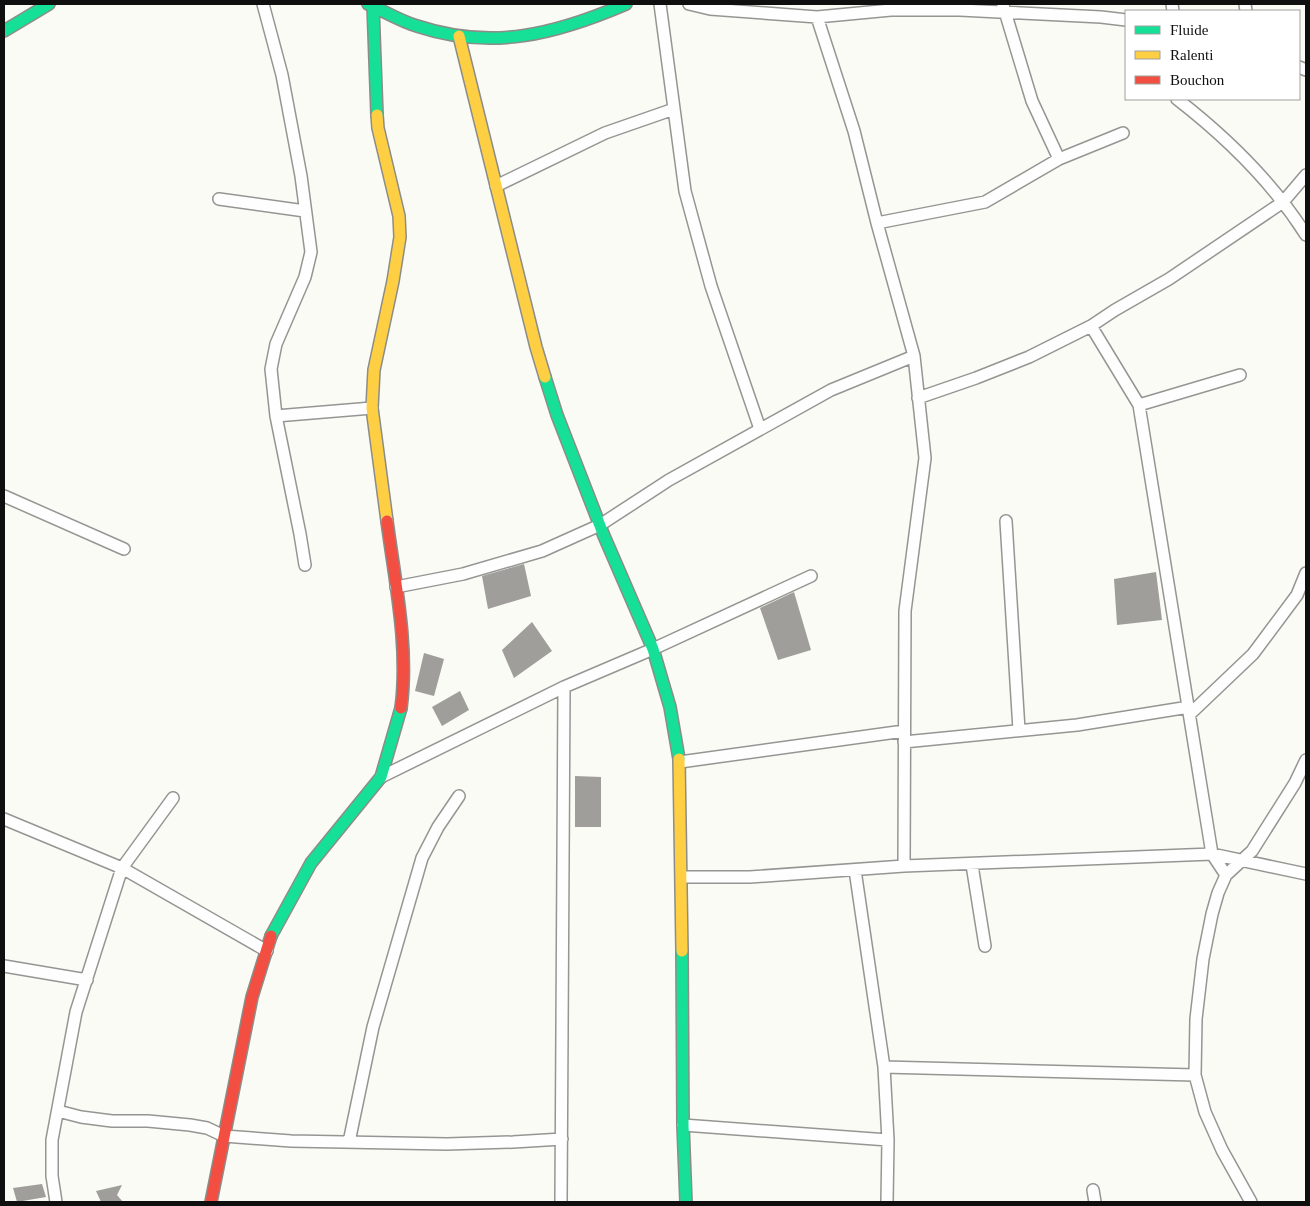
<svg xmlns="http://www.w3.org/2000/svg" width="1310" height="1206" font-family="Georgia,serif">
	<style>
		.building { fill: #9f9e9a }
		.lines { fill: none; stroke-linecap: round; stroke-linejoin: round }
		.street-casing { stroke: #959593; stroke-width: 14 }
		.fast-casing { stroke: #8c8c89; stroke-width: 14 }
		.slow-casing { stroke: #8c8c89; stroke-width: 14 }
		.jam-casing { stroke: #8c8c89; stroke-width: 14 }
		.street { stroke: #fefefe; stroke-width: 11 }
		.fast { stroke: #16e098; stroke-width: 11 }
		.slow { stroke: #ffcf43; stroke-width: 11 }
		.jam { stroke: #f24e42; stroke-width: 11 }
	</style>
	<rect width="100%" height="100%" fill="#fbfbf5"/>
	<path class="building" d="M524,564L531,596L488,609L482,576Z
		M1156,572L1162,620L1117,625L1114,579Z
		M794,592L811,650L778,660L760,608Z
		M532,622L552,651L514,678L502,650Z
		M424,653L444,659L434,696L415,691Z
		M460,691L469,710L442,726L432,707Z
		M575,776L601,777V827H575Z
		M42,1184L46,1197L17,1202L13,1188Z
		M122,1185L117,1195L123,1202H101L96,1191Z"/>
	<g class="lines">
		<defs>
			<path id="street" d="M263,4L282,75L301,176L311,252L305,277L276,344L271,369L276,416L300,534L305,565
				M660,4L685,191L711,286L760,429
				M689,4L710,9L817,17L891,10H960L1101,17L1126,20
				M1172,4L1173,11
				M1245,4L1246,11
				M1003,5L1032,101L1059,159
				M817,17L854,131L877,223L914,356L925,458L905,611L904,866
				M1299,67L1306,70
				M1177,99C1226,137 1273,183 1306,235
				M496,186L605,133L674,109
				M219,199L305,211
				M877,223L985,202L1059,159L1123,133
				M1091,326L1139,405L1212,854L1306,874
				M918,398L976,378L1029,357L1091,326L1115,310L1169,279L1283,202L1306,175
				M1139,405L1240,375
				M276,416L372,408
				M4,496L124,549
				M1006,521L1019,730
				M396,587L463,574L542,551L600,525L669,480L831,390L914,356
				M1190,714L1253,654L1297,595L1306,573
				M904,742L1077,725L1189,707
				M680,762L904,731
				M381,777L564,687L653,649L811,576
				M4,819L122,868L267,951
				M972,865L985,946
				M855,870L884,1067L888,1140L887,1202
				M682,877H750L904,866L1212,854L1226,875
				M4,966L87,980
				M884,1067L1195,1075
				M58,1111L81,1117L112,1121H148L190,1125L207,1128L224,1136L291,1141L447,1144L513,1142L562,1139
				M683,1125L888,1140
				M349,1142L373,1027L422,858L438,827L459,796
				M1093,1190L1095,1202
				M56,1202L52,1176V1140L76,1012L122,868L173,798
				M561,1202L564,687
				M1251,1202L1222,1150L1205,1112L1195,1075L1196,1019L1203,959L1212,914L1218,893L1226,875L1252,851L1295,783L1306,760"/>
			<path id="fast" d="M368,4C384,11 400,21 417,26C492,51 556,34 626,4
				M373,6L377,115
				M4,31L49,4
				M545,377L557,415L604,536L653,649L670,707L679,759
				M271,936L311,863L381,777L401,708
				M682,951L683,1125L686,1202"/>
			<path id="slow" d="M459,36L536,347L545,377
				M377,115L378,128L399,216L400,237L393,281L374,370L372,408L387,521
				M679,759L682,951"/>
			<path id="jam" d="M387,521C395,582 409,646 401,708
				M211,1202L252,997L271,936"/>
		</defs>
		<use href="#street" class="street-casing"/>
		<use href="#fast" class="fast-casing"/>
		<use href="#slow" class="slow-casing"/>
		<use href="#jam" class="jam-casing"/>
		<use href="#street" class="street"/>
		<use href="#fast" class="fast"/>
		<use href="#slow" class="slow"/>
		<use href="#jam" class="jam"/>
	</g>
	<rect width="1310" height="1206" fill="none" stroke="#0f0f0f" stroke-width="10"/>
	<rect x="1125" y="10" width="175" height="90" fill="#ffffff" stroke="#9f9f9f"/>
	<rect x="1135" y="26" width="25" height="8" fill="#16e098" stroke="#9f9f9f"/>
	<text x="1170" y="35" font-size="15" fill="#0f0f0f">Fluide</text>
	<rect x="1135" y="51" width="25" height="8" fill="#ffcf43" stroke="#9f9f9f"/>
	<text x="1170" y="60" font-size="15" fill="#0f0f0f">Ralenti</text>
	<rect x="1135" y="76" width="25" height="8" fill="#f24e42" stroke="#9f9f9f"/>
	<text x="1170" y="85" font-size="15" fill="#0f0f0f">Bouchon</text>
</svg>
